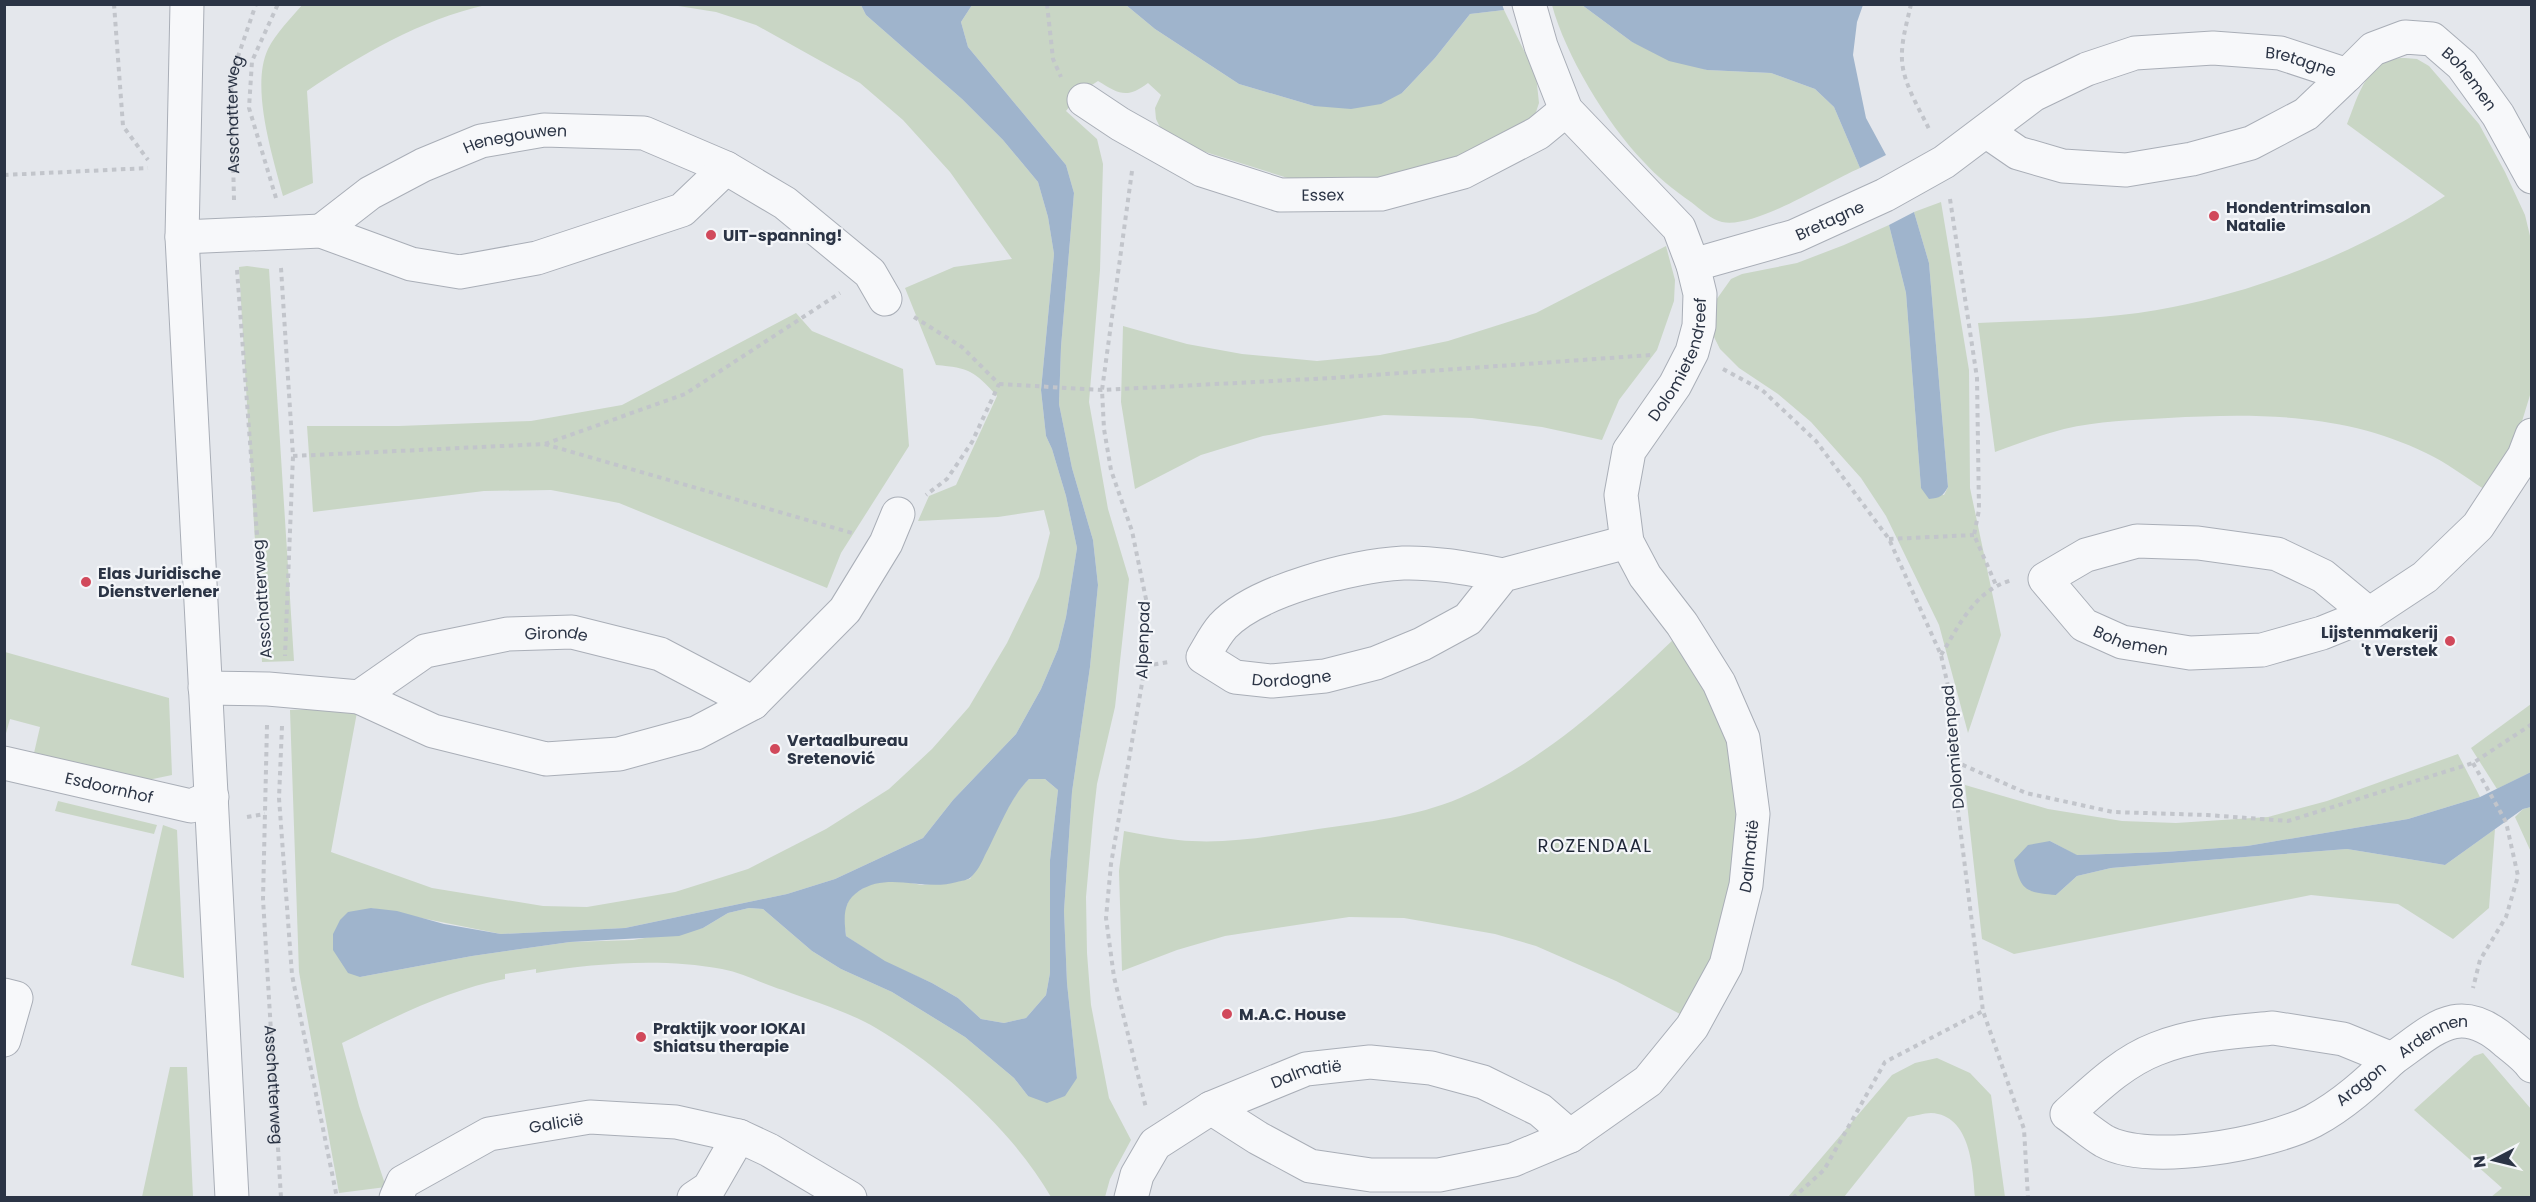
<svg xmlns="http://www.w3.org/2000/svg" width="2536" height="1202" font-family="Poppins,sans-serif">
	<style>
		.green { fill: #c9d6c5 }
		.water { fill: #9fb4cc; fill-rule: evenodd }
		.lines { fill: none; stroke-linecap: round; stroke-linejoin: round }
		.minor-casing { stroke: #a9aeb7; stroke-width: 35 }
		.tertiary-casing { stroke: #a9aeb7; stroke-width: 35 }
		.path { stroke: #c2c5cb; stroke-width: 4; stroke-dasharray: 4.5 4.5; stroke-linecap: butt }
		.minor { stroke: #f7f8fa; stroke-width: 33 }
		.tertiary { stroke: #f7f8fa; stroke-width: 33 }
		.poi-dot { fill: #d1495b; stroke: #f4f6f9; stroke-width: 2 }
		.labels { text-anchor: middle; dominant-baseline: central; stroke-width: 4.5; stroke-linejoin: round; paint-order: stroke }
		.street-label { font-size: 16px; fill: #2b3445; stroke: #f4f6f9 }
		.poi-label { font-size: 16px; font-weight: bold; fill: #2b3445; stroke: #f4f6f9; text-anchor: start }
		.neighbourhood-label { font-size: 18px; letter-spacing: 1.5px; fill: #1d2536; stroke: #f4f6f9 }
	</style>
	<rect width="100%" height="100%" fill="#e4e7ec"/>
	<path class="green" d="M303,4L486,5C420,20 362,54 307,91L313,183L283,196C273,157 250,87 268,49C276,33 291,18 303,4Z
		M672,5H861L866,15L962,99L1003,140L1038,182L1048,217L1054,254L1041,390L1046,436L1052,449L1066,496L1077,548L1066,617L1058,649L1041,689L1016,734L953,800L923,838L835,879L787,894L625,928L501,934L371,908L360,977L472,956L570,942L633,940L703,928L728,913L749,908L763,909L812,951L841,969L892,992L965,1037L1014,1078L1028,1096L1077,1078L1067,983L1064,911L1072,792L1090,667L1098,585L1093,540L1072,468L1059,404L1061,347L1074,193L1066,165L968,47L961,22L972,5H1126L1155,29L1239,84L1314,106L1402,93L1435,58L1470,14L1504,10L1536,75L1539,103L1534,118L1456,159L1375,183L1297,181L1180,144L1163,133L1156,119L1155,108L1161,95L1148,83C1127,99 1119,94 1098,81L1081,92L1066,111L1097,139L1103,164L1100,270L1089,402L1108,509L1129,579L1115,707L1097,784L1093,819L1086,897L1087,953L1091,1005L1109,1098L1131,1140L1110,1179L1105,1197H1051C1013,1131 942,1067 876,1028C849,1012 812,1001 783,990C763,984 743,973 722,969C662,958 596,963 536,973V969L505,974V979C447,990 395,1017 342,1043L359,1106L386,1187L339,1193L299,972L290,710L358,707L331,852L432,888L543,906L587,907L675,892L748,869L826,829L889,789L932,749L969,707L1007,643L1039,577L1050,533L1044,510L998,517L918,521L929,496L956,485L997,396C974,371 970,368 936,365L905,288L954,267L1012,259L950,172L903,120L860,83L756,25L716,12Z
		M1552,5H1582L1632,42L1707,70L1771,73L1815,89L1834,107L1860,168C1827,182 1755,229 1722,222C1712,220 1699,208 1691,202C1674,190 1657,177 1643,161C1607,124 1565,54 1552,5Z
		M2405,58L2417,59L2429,66L2479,124L2505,172L2525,215L2531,240V392L2515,444L2484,489C2465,477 2446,462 2426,453C2345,413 2256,413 2168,418C2133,420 2098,421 2064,429C2041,435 2017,444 1995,452L1978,323C2043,320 2109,320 2173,307C2268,288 2364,249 2445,196L2347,124C2356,102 2363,72 2387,61C2392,58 2400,58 2405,58Z
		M1941,202L1969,370L1970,488L2001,635L1968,733L1939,625L1886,516L1861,478L1811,422L1778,394L1739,368L1720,349L1714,337L1709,310L1731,279L1742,274L1797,263L1844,245L1889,225L1906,293L1921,488L1944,495L1948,487L1929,263L1914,212Z
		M1666,246L1675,280L1674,301L1657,350L1619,400L1602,440L1542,427L1472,418L1384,415L1263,436L1201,455L1135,489L1121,402L1123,326L1187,344L1242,354L1317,361L1380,355L1448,341L1536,313Z
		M247,266L269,269L294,661L262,662L239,267Z
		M796,313L812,331L903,369L909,446L841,553L827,588L619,503L551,490L484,491L313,512L307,426H399L531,421L622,405Z
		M1674,639L1689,655L1734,755L1741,818L1736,880L1714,953L1682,1015L1616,981L1536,946L1495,934L1404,918L1349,917L1225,936L1177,950L1122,971L1119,871L1124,831C1141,834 1160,838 1178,840C1225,845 1272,836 1318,829C1366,822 1415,817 1460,798C1543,762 1610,700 1674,639Z
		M5,652L169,698L172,775L148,780L34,753L40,727L10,719L5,737Z
		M2531,704V772L2497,789L2471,748Z
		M2458,754L2480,797L2408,819L2247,846L2165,852L2076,855L2050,841L2056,895L2077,876L2111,868L2245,857L2347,849L2445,865L2495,829L2489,908L2453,939L2398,904L2311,895L2014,954L1982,939L1965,785L2048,809L2122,821L2176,823L2268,817L2327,801Z
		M1029,779H1045L1058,790L1050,860V973L1046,995L1026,1018L1004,1023L981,1019L958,998L932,983L885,962L846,936L843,913L851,896L870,884L895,880L922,885L970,879C992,848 1003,804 1029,779Z
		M58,801L157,825L154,834L55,811Z
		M2531,807V852L2515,817L2523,809Z
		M163,825L177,830L184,978L131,965Z
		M2483,1053L2531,1109V1197H2491L2502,1188L2414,1110L2474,1056Z
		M1937,1058L1970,1073L1991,1095L2005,1197H1975C1973,1169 1971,1115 1931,1113C1924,1113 1915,1116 1908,1117L1844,1197H1788L1892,1075L1915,1063Z
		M170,1067H187L193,1197H142Z"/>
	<path class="water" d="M1502,4L1504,10L1470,14L1435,58L1402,93L1381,104L1351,109L1314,106L1239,84L1155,29L1126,5Z
		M861,5H972L961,22L968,47L1066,165L1074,193L1061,347L1059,404L1072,468L1093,540L1098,585L1090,667L1072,792L1064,911L1067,983L1077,1078L1065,1096L1047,1103L1028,1096L1014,1078L965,1037L892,992L841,969L812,951L763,909L749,908L728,913L703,928L679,936L570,942L472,956L360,977L348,973L333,950V934L340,920L348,912L371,908L397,911L444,924L501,934L625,928L787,894L835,879L923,838L953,800L1016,734L1041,689L1058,649L1066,617L1077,548L1066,496L1052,449L1046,436L1041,390L1054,254L1048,217L1038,182L1003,140L962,99L866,15ZM1029,779H1045L1058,790L1050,860V973L1046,995L1026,1018L1004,1023L981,1019L958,998L932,983L885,961L846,936C844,918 842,902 859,891C889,871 924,892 957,882C961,881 967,880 970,878C977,872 982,862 985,855C999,829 1009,799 1029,779Z
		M1582,5H1863L1857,22L1853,55L1866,118L1886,155L1860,168L1834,107L1815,89L1771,73L1707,70L1669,61L1632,42Z
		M1914,212L1929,263L1948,487C1943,496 1940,498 1929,499L1921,488L1906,293L1889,225Z
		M2531,772V807L2523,809L2445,865L2347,849L2245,857L2111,868L2077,876L2056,895C2025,892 2021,891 2014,860L2028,845L2050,841L2077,855L2165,852L2247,846L2408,819L2480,797Z"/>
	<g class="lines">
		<defs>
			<g id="minor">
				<path id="s3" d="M2347,75L2373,49L2405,37L2432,39L2462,65L2498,115L2532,177"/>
				<path id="s4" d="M1084,100L1120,124L1202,170L1280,195L1381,194L1463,172L1538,133L1566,110"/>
				<path id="s5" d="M321,231L370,193L423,165L481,141L544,130L644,133L726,168L785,203L870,273L885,299"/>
				<path d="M182,237L321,231L411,264L460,272L537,258L682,210L726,168"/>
				<path id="s6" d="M1693,265L1795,236L1885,195L1944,162L2033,95L2087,69L2135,53L2213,48L2280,53L2347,75L2306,114L2251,143L2192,159L2126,170L2063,166L2018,153L1986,131"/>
				<path id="s7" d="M1503,575C1470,569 1436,562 1403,563C1354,566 1257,590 1223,626C1215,635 1209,647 1203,657L1235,677L1272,681L1325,676L1376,663L1422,644L1468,619L1503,575L1627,542"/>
				<path id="s8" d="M2369,614L2323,576L2277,554L2198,543L2137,541L2086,555L2045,579L2084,625L2122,642L2190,653L2262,650L2322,633L2369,614L2425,577L2478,526L2524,456L2532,435"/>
				<path id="s9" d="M205,688L268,689L359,697L425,651L508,634L572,632L660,654L753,703"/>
				<path d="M359,697L433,731L546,759L619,754L696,733L753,703L845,610L886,543L898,514"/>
				<path id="s10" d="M4,763L191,806L212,797"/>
				<path d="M4,995L16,998L4,1040"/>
				<path d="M2273,1028L2343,1039L2392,1059C2368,1082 2343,1105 2313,1121C2269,1144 2149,1166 2104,1141C2091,1133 2080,1123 2067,1114C2094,1090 2122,1062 2156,1049C2193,1034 2233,1032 2273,1028Z"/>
				<path id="s11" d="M2392,1059C2434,1030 2458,1000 2505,1041C2514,1049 2525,1056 2532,1066"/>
				<path id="s12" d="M1211,1108L1258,1138L1310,1166L1371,1175H1439L1513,1160L1570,1136L1648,1081L1692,1027L1726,965L1746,885L1753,814L1743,738L1719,683L1682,624L1645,576L1627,542L1621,495L1629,451L1675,385L1692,352L1699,326L1700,294L1693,265L1679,228L1566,110L1541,46L1529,4"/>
				<path id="s13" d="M396,1198L403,1182L489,1134L590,1117L676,1122L739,1136L769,1150L850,1198"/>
				<path d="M694,1198L709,1188L739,1136"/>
				<path id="s14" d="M1131,1198L1137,1175L1155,1144L1211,1108L1306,1069L1370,1062L1431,1068L1483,1082L1540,1110L1570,1136"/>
			</g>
			<path id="tertiary" d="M187,4L182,237L232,1198"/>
		</defs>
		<use href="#minor" class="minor-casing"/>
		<use href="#tertiary" class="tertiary-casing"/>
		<g class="path">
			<path d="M114,4L123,126L148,160"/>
			<path d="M1047,4L1053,59L1061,77"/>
			<path d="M1911,4C1907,23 1901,41 1902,60C1903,83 1919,108 1929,129"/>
			<path d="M1132,171L1102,390L1104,429L1111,470L1132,531L1147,604L1145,666L1111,864L1106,918L1114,977L1146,1108"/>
			<path d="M4,175L148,168"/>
			<path d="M276,198L249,108L252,61L278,4"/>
			<path d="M1950,199L1977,378L1979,510L1974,535L1996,585"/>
			<path id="s1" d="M234,200L231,77L256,4"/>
			<path d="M281,268L293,456L285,656"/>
			<path d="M237,270L266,654"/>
			<path d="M914,317L962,347L999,384L972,442L947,479L926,495"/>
			<path d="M1723,369L1762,390L1816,441L1889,539L1941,655L1948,686L1958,811L1983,1011L2024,1129L2028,1198"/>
			<path d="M999,384L1102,390L1331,378L1651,355"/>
			<path d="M545,444L685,394L840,293"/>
			<path d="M293,456L544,444L852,533"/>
			<path d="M1889,539L1974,535"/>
			<path d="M1941,655C1960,624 1975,590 2012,580"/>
			<path d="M1145,666L1169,662"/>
			<path id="s2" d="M267,725L263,899L281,1198"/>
			<path d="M282,726L279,798L292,975L337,1198"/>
			<path d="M1954,761L2026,793L2113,812L2207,815L2288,821L2473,763L2532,724"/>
			<path d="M2473,763L2506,822L2518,876L2506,917L2480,960L2473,988"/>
			<path d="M247,817L265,814"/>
			<path d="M1793,1198L1824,1170L1885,1062L1983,1011"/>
		</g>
		<use href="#minor" class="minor"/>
		<use href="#tertiary" class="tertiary"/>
	</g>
	<g class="poi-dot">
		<circle cx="2214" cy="216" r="6"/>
		<circle cx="711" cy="235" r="6"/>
		<circle cx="86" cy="582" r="6"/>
		<circle cx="2450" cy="641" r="6"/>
		<circle cx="775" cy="749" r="6"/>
		<circle cx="1227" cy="1014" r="6"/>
		<circle cx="641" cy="1037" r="6"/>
	</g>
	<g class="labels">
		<g class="street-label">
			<text stroke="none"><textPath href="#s6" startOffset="662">Bretagne</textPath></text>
			<text stroke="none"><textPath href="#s3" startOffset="153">Bohemen</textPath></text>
			<text stroke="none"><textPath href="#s1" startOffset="86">Asschatterweg</textPath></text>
			<text stroke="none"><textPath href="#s5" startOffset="219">Henegouwen</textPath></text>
			<text stroke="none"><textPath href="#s4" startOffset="262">Essex</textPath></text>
			<text stroke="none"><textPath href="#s6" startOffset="144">Bretagne</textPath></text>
			<text stroke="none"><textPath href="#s12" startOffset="1275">Dolomietendreef</textPath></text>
			<text transform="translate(262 599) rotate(-94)">Asschatterweg</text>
			<text stroke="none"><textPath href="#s9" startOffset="368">Gironde</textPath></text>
			<text stroke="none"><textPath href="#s8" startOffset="462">Bohemen</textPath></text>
			<text transform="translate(1143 640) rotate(-88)">Alpenpad</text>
			<text stroke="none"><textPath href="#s7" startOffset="426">Dordogne</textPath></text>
			<text transform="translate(1953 747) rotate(-95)">Dolomietenpad</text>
			<text stroke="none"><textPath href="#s10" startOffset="108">Esdoornhof</textPath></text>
			<text stroke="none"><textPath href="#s12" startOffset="729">Dalmatië</textPath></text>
			<text stroke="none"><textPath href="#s11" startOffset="48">Ardennen</textPath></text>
			<text stroke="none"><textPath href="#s14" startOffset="228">Dalmatië</textPath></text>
			<text stroke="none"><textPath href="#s2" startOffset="360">Asschatterweg</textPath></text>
			<text transform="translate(2361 1084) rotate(-39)">Aragon</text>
			<text stroke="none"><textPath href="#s13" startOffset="184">Galicië</textPath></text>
		</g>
		<g class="poi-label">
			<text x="2226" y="207">Hondentrimsalon<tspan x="2226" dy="18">Natalie</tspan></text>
			<text x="723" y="235">UIT-spanning!</text>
			<text x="98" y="573">Elas Juridische<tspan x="98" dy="18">Dienstverlener</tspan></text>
			<text x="2438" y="632" text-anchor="end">Lijstenmakerij<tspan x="2438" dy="18">'t Verstek</tspan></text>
			<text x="787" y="740">Vertaalbureau<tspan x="787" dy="18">Sretenović</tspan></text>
			<text x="1239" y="1014">M.A.C. House</text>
			<text x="653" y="1028">Praktijk voor IOKAI<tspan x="653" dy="18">Shiatsu therapie</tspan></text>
		</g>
		<g class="neighbourhood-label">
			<text x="1595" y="845">ROZENDAAL</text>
		</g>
	</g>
	<rect width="2536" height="1202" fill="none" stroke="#2b3445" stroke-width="12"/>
	<g transform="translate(2494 1160) rotate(263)" stroke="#f4f6f9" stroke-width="4.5" paint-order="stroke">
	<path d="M0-4.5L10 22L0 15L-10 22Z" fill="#2b3445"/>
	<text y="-9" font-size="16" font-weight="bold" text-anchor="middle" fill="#2b3445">N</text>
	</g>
</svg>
